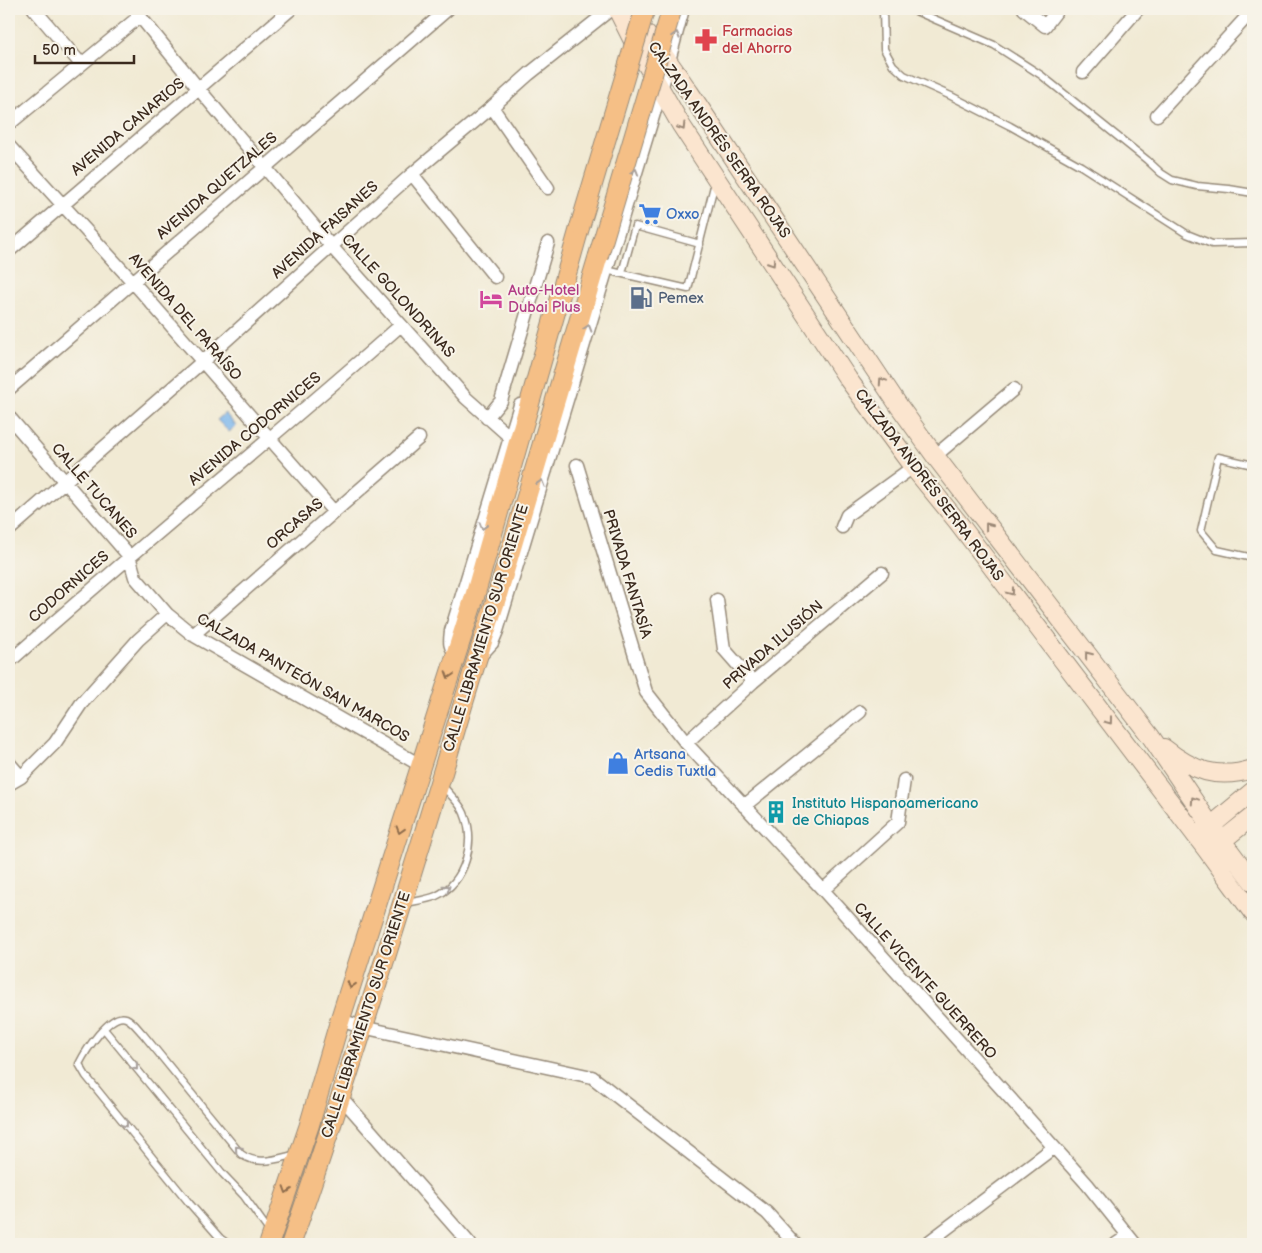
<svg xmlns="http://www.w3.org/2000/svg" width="1262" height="1253" font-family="'Balsamiq Sans',sans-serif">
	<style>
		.water { fill: #7bb6ec; stroke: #5b7085 }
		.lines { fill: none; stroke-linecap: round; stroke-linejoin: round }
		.lane-casing { stroke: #968a79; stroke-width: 9 }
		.street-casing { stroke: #968a79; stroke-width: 15 }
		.secondary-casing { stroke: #968a79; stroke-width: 20 }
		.primary-casing { stroke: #968a79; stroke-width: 21 }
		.lane { stroke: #fff; stroke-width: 6 }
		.street { stroke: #fff; stroke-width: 12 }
		.secondary { stroke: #fbe5cf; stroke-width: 18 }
		.primary { stroke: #f5bf86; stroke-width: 19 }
		.primary-bridge-casing { stroke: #968a79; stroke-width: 21; stroke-linecap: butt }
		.primary-bridge { stroke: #f5bf86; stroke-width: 19 }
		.oneway { stroke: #a79f9a }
		.oneway2 { stroke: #9b8876 }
		.oneway3 { stroke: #8f6d4d }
		.labels { text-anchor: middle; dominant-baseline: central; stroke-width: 4; stroke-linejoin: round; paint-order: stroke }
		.health-label { font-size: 15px; fill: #be3a42; stroke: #f7f3e8; text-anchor: start }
		.street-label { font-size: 15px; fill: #3b2a1e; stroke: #f7f3e8 }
		.shop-label { font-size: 15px; fill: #366cbe; stroke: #f7f3e8; text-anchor: start }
		.hotel-label { font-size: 15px; fill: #b23c85; stroke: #f7f3e8; text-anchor: start }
		.service-label { font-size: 15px; fill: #4e5e75; stroke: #f7f3e8; text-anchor: start }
		.culture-label { font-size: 15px; fill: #0d838f; stroke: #f7f3e8; text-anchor: start }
	</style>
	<rect width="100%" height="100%" fill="#f7f3e8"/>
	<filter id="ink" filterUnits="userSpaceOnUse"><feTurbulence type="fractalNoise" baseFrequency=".02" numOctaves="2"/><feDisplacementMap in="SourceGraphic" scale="10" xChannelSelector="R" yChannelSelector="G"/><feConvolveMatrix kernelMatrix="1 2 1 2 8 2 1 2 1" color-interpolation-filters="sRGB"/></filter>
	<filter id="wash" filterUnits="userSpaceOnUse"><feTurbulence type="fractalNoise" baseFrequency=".0096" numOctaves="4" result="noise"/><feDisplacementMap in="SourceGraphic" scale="20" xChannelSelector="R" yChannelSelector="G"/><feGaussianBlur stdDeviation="1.12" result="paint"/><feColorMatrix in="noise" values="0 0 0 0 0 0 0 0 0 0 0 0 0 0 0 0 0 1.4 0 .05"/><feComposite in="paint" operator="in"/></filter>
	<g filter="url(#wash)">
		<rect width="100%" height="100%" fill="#f1ead4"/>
		<path class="water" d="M225,413L236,426L229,432L217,420Z"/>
	</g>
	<g filter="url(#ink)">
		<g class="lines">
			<defs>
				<path id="lane" d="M883,9L884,49L893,65L904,75L951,96L1010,126L1081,166L1187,234L1212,244L1253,243
					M911,9L994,45L1041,75L1147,160L1161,173L1172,180L1197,186L1229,189L1253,193
					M606,270L688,289L715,182
					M622,273L635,226L700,244
					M1253,465L1218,457L1201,531L1217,550L1253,558
					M406,903C415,901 427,900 436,896C466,882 476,842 464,813C460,803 449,794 443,786
					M104,1029L223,1174L244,1196L269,1231
					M228,1244L220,1238L190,1204L86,1076L79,1064C85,1052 110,1012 126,1018C133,1021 138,1029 143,1034L241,1154C258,1167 279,1158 297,1154"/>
				<path id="street" d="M34,9L81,64
					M134,9L198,88L331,246L466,398L510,437
					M1024,9L1045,26L1058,9
					M1083,72L1138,9
					M492,107L548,188
					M1157,115L1253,10
					M9,124L140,16
					M9,146L133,282L334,512
					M412,174L495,277
					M9,251L291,9
					M9,389L448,9
					M9,417L129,556L135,577L167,614
					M487,418L501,401L548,243
					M935,456L1014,389
					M577,465L646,692L686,743L823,890L1087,1184L1135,1244
					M842,527L847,515L913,467
					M9,530L202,362L412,174L492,107L529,74L611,9
					M717,600L724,649L753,682
					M193,635L419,438
					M457,653C448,648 450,640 451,631L520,405
					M481,655L492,643L497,631L661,90L683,9
					M9,662C138,547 272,439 401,325
					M686,743L753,682L882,573
					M9,763L21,777
					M9,784L21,777L55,743L81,704L138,640L167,614L193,635L420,765
					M744,806L860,712
					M823,890L898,822L904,780
					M340,1020L362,1027L592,1077L767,1213L795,1244
					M340,1096L470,1244
					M926,1244L1053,1148
					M1116,1244L1128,1236"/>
				<path id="secondary" d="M617,9L632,39L681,125L848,379L913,467L957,521L1206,849L1253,913
					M631,20C655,39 672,67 690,93L899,406L935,456L1151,737L1211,826L1253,882
					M1164,748C1193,771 1217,780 1253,769
					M1203,831L1211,826L1253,791
					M1213,845L1223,840L1253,816"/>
				<path id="primary" d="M269,1244L309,1126L340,1020L475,595L580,226
					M291,1244C339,1106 383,967 426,827C449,753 470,677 495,603L598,257"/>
			</defs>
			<use href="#lane" class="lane-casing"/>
			<use href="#street" class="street-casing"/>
			<use href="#secondary" class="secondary-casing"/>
			<use href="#primary" class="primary-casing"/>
			<use href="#lane" class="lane"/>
			<use href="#street" class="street"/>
			<use href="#secondary" class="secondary"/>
			<use href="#primary" class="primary"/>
			<defs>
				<path id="primary-bridge" d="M580,226L645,9
					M598,257L672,9"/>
			</defs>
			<use href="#primary-bridge" class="primary-bridge-casing"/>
			<use href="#primary-bridge" class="primary-bridge"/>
		</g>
		<defs><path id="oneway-chevron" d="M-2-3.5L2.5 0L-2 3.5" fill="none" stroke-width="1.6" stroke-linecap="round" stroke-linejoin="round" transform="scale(1.25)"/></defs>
		<g class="oneway">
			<use href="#oneway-chevron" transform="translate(676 35) rotate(-74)"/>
			<use href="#oneway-chevron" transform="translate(635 172) rotate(-73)"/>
			<use href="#oneway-chevron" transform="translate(588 328) rotate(-73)"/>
			<use href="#oneway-chevron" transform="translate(541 483) rotate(-73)"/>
			<use href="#oneway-chevron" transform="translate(483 526) rotate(107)"/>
			<use href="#oneway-chevron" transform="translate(447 888) rotate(-35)"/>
			<use href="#oneway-chevron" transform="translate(135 1067) rotate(51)"/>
			<use href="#oneway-chevron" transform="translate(125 1124) rotate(51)"/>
			<use href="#oneway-chevron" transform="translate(238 1149) rotate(-131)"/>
		</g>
		<g class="oneway2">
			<use href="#oneway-chevron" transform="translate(682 127) rotate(58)"/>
			<use href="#oneway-chevron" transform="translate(772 263) rotate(57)"/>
			<use href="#oneway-chevron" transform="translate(882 381) rotate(-124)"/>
			<use href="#oneway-chevron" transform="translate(988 526) rotate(-128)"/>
			<use href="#oneway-chevron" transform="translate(1011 592) rotate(53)"/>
			<use href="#oneway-chevron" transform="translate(1088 655) rotate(-128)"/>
			<use href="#oneway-chevron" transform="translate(1109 721) rotate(53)"/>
			<use href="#oneway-chevron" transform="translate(1194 800) rotate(-124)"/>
		</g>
		<g class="oneway3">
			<use href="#oneway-chevron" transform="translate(449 675) rotate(108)"/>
			<use href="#oneway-chevron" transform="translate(400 830) rotate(107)"/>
			<use href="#oneway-chevron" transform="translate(351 985) rotate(107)"/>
			<use href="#oneway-chevron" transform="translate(287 1190) rotate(108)"/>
		</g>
	</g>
	<defs>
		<symbol id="pharmacy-bare" viewBox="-9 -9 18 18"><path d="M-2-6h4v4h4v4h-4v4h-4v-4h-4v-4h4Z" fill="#e0444e" stroke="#f7f3e8" stroke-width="2.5" paint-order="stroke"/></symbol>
		<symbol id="supermarket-bare" viewBox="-9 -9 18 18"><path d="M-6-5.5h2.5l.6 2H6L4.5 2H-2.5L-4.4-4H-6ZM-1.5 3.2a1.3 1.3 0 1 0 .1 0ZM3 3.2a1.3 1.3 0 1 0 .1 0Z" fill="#3f7fe0" stroke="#f7f3e8" stroke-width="2.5" paint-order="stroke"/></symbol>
		<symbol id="fuel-bare" viewBox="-9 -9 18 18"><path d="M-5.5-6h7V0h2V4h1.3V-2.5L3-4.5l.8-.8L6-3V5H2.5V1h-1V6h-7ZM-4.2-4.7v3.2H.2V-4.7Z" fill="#5c6f8a" stroke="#f7f3e8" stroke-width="2.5" paint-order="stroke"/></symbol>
		<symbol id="hotel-bare" viewBox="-9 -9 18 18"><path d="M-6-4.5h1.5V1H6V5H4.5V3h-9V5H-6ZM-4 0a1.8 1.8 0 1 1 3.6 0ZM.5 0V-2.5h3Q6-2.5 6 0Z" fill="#d1479c" stroke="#f7f3e8" stroke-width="2.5" paint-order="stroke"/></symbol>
		<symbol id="shop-bare" viewBox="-9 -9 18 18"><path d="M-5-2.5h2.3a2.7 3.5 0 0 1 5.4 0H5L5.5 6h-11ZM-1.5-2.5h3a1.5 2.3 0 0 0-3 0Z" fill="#3f7fe0" stroke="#f7f3e8" stroke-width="2.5" paint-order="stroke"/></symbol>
		<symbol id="building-bare" viewBox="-9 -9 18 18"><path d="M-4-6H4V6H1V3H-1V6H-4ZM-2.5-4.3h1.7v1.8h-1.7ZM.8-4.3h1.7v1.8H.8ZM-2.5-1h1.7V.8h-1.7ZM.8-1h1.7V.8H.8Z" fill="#0f9aa8" stroke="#f7f3e8" stroke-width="2.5" paint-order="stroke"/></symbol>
	</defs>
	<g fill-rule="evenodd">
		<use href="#pharmacy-bare" x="690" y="24" width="32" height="32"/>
		<use href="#supermarket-bare" x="634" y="198" width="32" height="32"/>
		<use href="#fuel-bare" x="625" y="282" width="32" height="32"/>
		<use href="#hotel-bare" x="475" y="283" width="32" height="32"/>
		<use href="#shop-bare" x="602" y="747" width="32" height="32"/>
		<use href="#building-bare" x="760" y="796" width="32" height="32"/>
	</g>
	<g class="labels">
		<g class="health-label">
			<text x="722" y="31">Farmacias<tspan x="722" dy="17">del Ahorro</tspan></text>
		</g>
		<g class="street-label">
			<text transform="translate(128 127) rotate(-40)">AVENIDA CANARIOS</text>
			<text transform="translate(719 140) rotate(55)">CALZADA ANDRÉS SERRA ROJAS</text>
			<text transform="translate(217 186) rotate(-41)">AVENIDA QUETZALES</text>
			<text transform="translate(325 230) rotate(-42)">AVENIDA FAISANES</text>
			<text transform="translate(398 296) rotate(48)">CALLE GOLONDRINAS</text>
			<text transform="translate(185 317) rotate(49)">AVENIDA DEL PARAÍSO</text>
			<text transform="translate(255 429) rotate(-40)">AVENIDA CODORNICES</text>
			<text transform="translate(929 485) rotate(53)">CALZADA ANDRÉS SERRA ROJAS</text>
			<text transform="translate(94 491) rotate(49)">CALLE TUCANES</text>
			<text transform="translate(295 524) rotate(-41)">ORCASAS</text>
			<text transform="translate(627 574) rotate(73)">PRIVADA FANTASÍA</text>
			<text transform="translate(69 587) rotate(-41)">CODORNICES</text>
			<text transform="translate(486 628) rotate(-73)">CALLE LIBRAMIENTO SUR ORIENTE</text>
			<text transform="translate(773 645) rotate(-41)">PRIVADA ILUSIÓN</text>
			<text transform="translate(303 678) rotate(30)">CALZADA PANTEÓN SAN MARCOS</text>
			<text transform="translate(925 981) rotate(48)">CALLE VICENTE GUERRERO</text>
			<text transform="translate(366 1015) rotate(-72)">CALLE LIBRAMIENTO SUR ORIENTE</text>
		</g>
		<g class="shop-label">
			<text x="666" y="214">Oxxo</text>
			<text x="634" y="754">Artsana<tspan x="634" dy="17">Cedis Tuxtla</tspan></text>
		</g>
		<g class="hotel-label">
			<text x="508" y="290">Auto-Hotel<tspan x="508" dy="17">Dubai Plus</tspan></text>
		</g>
		<g class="service-label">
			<text x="658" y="298">Pemex</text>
		</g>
		<g class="culture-label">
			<text x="792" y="803">Instituto Hispanoamericano<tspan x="792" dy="17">de Chiapas</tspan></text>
		</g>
	</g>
	<rect width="1262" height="1253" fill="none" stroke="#f7f3e8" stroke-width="30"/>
	<path d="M35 55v8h99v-8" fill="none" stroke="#3b2a1e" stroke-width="2.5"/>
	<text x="42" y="55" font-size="15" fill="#3b2a1e" stroke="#f7f3e8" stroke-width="4" paint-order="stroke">50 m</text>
</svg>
